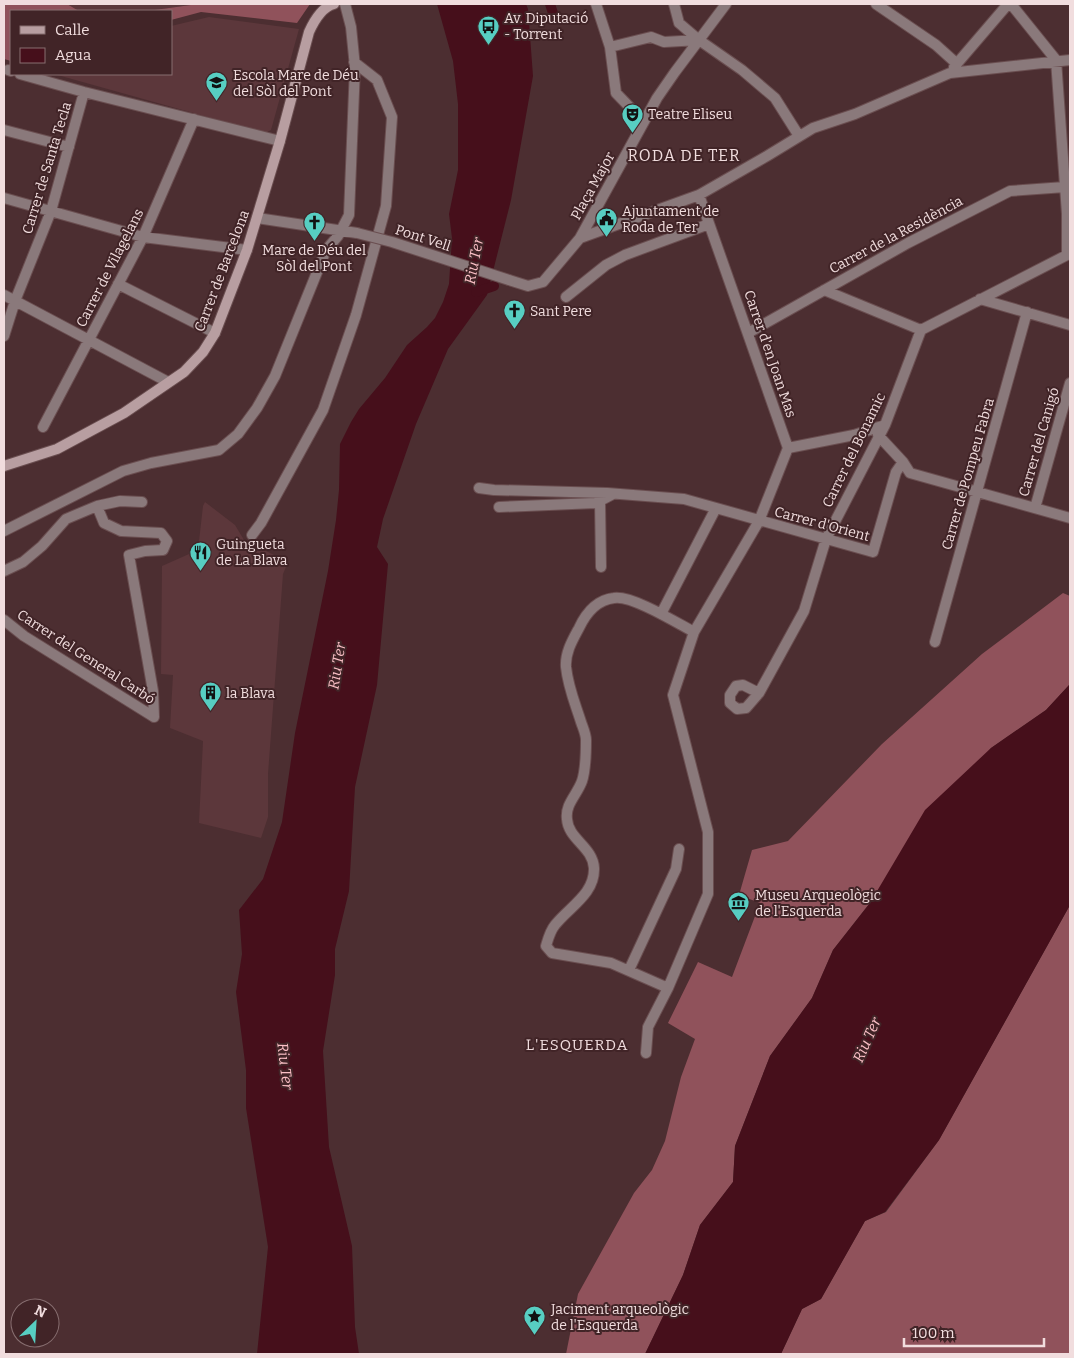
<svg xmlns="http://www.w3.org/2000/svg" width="1074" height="1358" font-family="Bitter,serif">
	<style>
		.built { fill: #5c373b }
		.forest { fill: #90525b }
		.water { fill: #460f1b }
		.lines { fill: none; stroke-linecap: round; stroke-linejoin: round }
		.canal { stroke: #460f1b; stroke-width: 10 }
		.street-casing { stroke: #6a4e50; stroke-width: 12 }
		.secondary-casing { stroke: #6a4e50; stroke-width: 12 }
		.street { stroke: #8a797b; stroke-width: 10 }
		.secondary { stroke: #b89ea1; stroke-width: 10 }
		.street-bridge-casing { stroke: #6a4e50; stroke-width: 12; stroke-linecap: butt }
		.street-bridge { stroke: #8a797b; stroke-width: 10 }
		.labels { text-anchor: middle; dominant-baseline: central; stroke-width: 4; stroke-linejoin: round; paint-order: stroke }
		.poi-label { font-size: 14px; fill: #f1ddde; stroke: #412427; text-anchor: start }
		.street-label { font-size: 14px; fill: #f1ddde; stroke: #412427 }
		.water-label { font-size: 15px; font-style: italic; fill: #fabfc5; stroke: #412427 }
		.neighbourhood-label { font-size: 15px; letter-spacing: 1px; fill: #f1ddde; stroke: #412427 }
		.quarter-label { font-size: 16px; letter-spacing: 1px; fill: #f1ddde; stroke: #412427 }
	</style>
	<rect width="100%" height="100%" fill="#4c2e31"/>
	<path class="built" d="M67,4H198L147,11H79Z
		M209,17L299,29L271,130L265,133L54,74H171V26Z
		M205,502L235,525L244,540L288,562L283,574L268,774V817L261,838L199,823L203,741L170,728L173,675L161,674L162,566L198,550L203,506Z"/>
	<path class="forest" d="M4,4H67L79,11H11V61L4,59Z
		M198,4H310L297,23L201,12L171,20V11H147Z
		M1063,593L1070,596V684L1046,710L991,748L833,950L812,998L770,1056L735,1146L733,1182L700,1225L683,1275L645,1354H566L578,1294L634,1193L652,1170L665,1141L681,1077L695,1039L668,1023L698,962L732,977L760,903L739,895L752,850L788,841L882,744L982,654Z
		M1070,905V1354H781L802,1309L821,1299L865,1221L886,1212L939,1140Z"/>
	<path class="water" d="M437,4H526L528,9L533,76L511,200L487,295L448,349L416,424L383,519L377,547L388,564L377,685L355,787L349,891L335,949V975L323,1051L329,1147L352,1246L355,1327L359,1354H257L268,1247L246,1108V1070L236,992L242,954L239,910L263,879L282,822L295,733L328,571L336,520L339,490L340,444L351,422L359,409L385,378L407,345L427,327L435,318L443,302L449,284L452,238L449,214L458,170V104L453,61Z
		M1070,684V905L939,1140L885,1212L865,1221L821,1299L802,1309L781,1354H645L683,1275L700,1225L733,1182L735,1146L770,1056L812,998L833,950L870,903L925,810L991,748L1046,710Z"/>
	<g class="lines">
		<path class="canal" d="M550,4L553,13
			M476,292L494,286"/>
		<defs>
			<path id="street" d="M596,4L610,47L616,93L644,122
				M674,4L679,23L699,40L742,70L775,98L799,136
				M876,4L936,45L956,63
				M1011,4L1056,60
				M610,47L651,37L664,42L699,40
				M954,67L1008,4
				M8,70L11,71
				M20,74L84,92L280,141
				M4,130L69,147
				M4,198L143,237L247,250
				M257,218L357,233
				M580,238L699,195L767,156L813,128L855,114L950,73L1070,60
				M509,280L528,286L543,282L580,238L657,98L675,72L726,4
				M118,284L215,333
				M824,290L921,330
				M4,295L168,382
				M566,297L606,265L625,255L709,224
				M980,299L1070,325
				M748,333L908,243L1010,191L1065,187
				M4,336L15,301L51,211L84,92
				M43,427L143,237L194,119
				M878,435L903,462L910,473L1070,518
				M788,448L854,435L885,425
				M479,488L494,490L607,493L684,499L873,552L896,472L903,462
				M600,501L601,567
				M97,506L104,523L121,531L161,533L167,541L163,550L145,551L129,555L153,691L154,717
				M499,507L596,503L613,494
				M1035,508L1070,383
				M4,531L123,471L151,463L219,450L238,434L257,408L275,376L326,250L338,236L349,215L355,67L351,27L345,4
				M252,535L261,523L323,410L356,315L386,206L392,117L377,80L354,62
				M4,571L23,562L42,546L66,519L97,506L120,501L142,502
				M661,614L716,508
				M4,620L24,636L154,717
				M935,642L1027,312
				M759,693L746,708L737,709L730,703V695L736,686L743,685L759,693L804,611L826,539L885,425L921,330L1067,255V214L1056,60
				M629,970L676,869L679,849
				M668,988L611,963L552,953L546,946C548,939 550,931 555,925C569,907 595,894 594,868C593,847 568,839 567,819C565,804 577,795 582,781C586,769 586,753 586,740C586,734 583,728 581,722C575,703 568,687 566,667C565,653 572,641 579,628C586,613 596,600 614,598C632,595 677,623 694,632
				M646,1053L648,1027L668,988L708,894V832L673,695L694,632L759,521L788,448L699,195"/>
			<path id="secondary" d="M4,466L57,449L124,413L184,372L203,352L215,333L247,250L280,141L309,32C314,21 322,7 334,4"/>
		</defs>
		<use href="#street" class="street-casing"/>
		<use href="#secondary" class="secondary-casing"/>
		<use href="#street" class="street"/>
		<use href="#secondary" class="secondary"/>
		<defs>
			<path id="street-bridge" d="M357,233L392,242L509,280"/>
		</defs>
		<use href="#street-bridge" class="street-bridge-casing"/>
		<use href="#street-bridge" class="street-bridge"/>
	</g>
	<defs>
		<symbol id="bus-pin" viewBox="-11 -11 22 30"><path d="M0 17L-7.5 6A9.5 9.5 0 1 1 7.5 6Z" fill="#57cec2" stroke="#412427"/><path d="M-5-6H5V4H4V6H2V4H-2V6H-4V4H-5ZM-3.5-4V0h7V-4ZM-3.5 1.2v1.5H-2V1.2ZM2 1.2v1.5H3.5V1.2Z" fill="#111"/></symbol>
		<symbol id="school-pin" viewBox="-11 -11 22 30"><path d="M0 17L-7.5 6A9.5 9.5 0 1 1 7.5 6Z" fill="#57cec2" stroke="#412427"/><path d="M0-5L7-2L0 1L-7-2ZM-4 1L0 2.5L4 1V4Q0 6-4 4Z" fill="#111"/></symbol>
		<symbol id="theatre-pin" viewBox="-11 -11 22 30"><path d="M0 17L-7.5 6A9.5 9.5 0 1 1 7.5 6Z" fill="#57cec2" stroke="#412427"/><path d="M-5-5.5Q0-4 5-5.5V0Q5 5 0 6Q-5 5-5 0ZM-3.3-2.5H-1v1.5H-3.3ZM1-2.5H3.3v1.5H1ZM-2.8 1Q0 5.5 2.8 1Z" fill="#111"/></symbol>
		<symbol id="civic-pin" viewBox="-11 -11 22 30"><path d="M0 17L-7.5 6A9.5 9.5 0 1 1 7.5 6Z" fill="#57cec2" stroke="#412427"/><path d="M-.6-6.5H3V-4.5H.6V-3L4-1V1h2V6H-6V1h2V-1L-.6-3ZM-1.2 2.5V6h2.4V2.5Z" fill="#111"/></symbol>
		<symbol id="church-pin" viewBox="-11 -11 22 30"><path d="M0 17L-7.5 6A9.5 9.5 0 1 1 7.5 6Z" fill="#57cec2" stroke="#412427"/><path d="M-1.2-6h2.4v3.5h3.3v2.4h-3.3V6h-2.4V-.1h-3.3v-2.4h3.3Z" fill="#111"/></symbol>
		<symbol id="restaurant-pin" viewBox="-11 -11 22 30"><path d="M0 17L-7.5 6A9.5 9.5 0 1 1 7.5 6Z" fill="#57cec2" stroke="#412427"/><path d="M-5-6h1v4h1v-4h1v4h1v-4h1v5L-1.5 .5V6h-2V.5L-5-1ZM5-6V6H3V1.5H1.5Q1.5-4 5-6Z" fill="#111"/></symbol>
		<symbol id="building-pin" viewBox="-11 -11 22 30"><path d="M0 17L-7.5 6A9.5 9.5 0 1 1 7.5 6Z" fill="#57cec2" stroke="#412427"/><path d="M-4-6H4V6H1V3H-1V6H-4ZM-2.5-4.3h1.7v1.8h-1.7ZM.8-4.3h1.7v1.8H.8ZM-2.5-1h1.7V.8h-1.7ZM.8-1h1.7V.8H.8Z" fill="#111"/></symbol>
		<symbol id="museum-pin" viewBox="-11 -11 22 30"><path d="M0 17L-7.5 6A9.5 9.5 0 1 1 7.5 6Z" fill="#57cec2" stroke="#412427"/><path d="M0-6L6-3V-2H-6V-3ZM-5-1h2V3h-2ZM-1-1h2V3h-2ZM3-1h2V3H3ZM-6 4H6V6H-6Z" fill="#111"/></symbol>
		<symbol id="sight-pin" viewBox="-11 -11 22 30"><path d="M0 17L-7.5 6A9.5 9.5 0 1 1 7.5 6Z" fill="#57cec2" stroke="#412427"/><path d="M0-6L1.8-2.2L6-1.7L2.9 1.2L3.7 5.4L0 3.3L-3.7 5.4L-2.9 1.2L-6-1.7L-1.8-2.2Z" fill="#111"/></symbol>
	</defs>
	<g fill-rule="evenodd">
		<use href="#bus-pin" x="476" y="14" width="25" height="34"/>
		<use href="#school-pin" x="204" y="70" width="25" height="34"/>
		<use href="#theatre-pin" x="620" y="102" width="25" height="34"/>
		<use href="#civic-pin" x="594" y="206" width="25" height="34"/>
		<use href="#church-pin" x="302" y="210" width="25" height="34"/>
		<use href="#church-pin" x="502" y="298" width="25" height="34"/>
		<use href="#restaurant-pin" x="188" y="540" width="25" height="34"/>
		<use href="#building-pin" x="198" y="680" width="25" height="34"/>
		<use href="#museum-pin" x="726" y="890" width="25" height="34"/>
		<use href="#sight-pin" x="522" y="1304" width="25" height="34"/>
	</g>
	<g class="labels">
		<g class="poi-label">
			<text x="504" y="18">Av. Diputació<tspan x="504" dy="16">- Torrent</tspan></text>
			<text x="233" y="75">Escola Mare de Déu<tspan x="233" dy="16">del Sòl del Pont</tspan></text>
			<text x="648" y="114">Teatre Eliseu</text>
			<text x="622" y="211">Ajuntament de<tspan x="622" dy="16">Roda de Ter</tspan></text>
			<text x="314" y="250" text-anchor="middle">Mare de Déu del<tspan x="314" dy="16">Sòl del Pont</tspan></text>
			<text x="530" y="311">Sant Pere</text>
			<text x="216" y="544">Guingueta<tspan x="216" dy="16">de La Blava</tspan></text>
			<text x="226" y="693">la Blava</text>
			<text x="755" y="895">Museu Arqueològic<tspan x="755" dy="16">de l'Esquerda</tspan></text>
			<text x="551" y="1309">Jaciment arqueològic<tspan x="551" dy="16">de l'Esquerda</tspan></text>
		</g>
		<g class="street-label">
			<text transform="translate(47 168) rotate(-73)">Carrer de Santa Tecla</text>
			<text transform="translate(593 186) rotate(-61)">Plaça Major</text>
			<text transform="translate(896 235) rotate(-28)">Carrer de la Residència</text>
			<text transform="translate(423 238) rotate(18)">Pont Vell</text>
			<text transform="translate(110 268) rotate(-63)">Carrer de Vilagelans</text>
			<text transform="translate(222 271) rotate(-69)">Carrer de Barcelona</text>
			<text transform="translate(770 354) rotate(71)">Carrer d'en Joan Mas</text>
			<text transform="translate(1039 442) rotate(-74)">Carrer del Canigó</text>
			<text transform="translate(854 450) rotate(-64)">Carrer del Bonamic</text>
			<text transform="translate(968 474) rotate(-74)">Carrer de Pompeu Fabra</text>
			<text transform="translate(822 524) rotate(15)">Carrer d'Orient</text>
			<text transform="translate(86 657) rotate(33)">Carrer del General Carbó</text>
		</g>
		<g class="water-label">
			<text transform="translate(474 261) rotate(-79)">Riu Ter</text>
			<text transform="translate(337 666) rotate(-81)">Riu Ter</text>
			<text transform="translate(867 1040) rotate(-66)">Riu Ter</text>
			<text transform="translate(285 1066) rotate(83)">Riu Ter</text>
		</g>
		<g class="neighbourhood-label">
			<text x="577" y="1045">L'ESQUERDA</text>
		</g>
		<g class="quarter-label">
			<text x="684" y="155">RODA DE TER</text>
		</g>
	</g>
	<rect width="1074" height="1358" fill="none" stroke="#f1ddde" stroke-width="10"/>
	<rect x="10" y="10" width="162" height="65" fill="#412427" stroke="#876e70"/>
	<rect x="20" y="26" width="25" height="8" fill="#b89ea1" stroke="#876e70"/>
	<text x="55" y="35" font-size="15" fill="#f1ddde">Calle</text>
	<rect x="20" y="48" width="25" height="15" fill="#460f1b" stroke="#876e70"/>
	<text x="55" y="60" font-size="15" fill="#f1ddde">Agua</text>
	<g transform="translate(35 1323) rotate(25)"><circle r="24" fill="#412427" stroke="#876e70"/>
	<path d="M0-4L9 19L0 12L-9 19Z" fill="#57cec2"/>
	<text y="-8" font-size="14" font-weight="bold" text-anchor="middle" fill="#f1ddde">N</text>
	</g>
	<path d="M904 1338v8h140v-8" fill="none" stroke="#f1ddde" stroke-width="2.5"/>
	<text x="912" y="1338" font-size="15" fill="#f1ddde" stroke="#412427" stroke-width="4" paint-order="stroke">100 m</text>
</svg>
